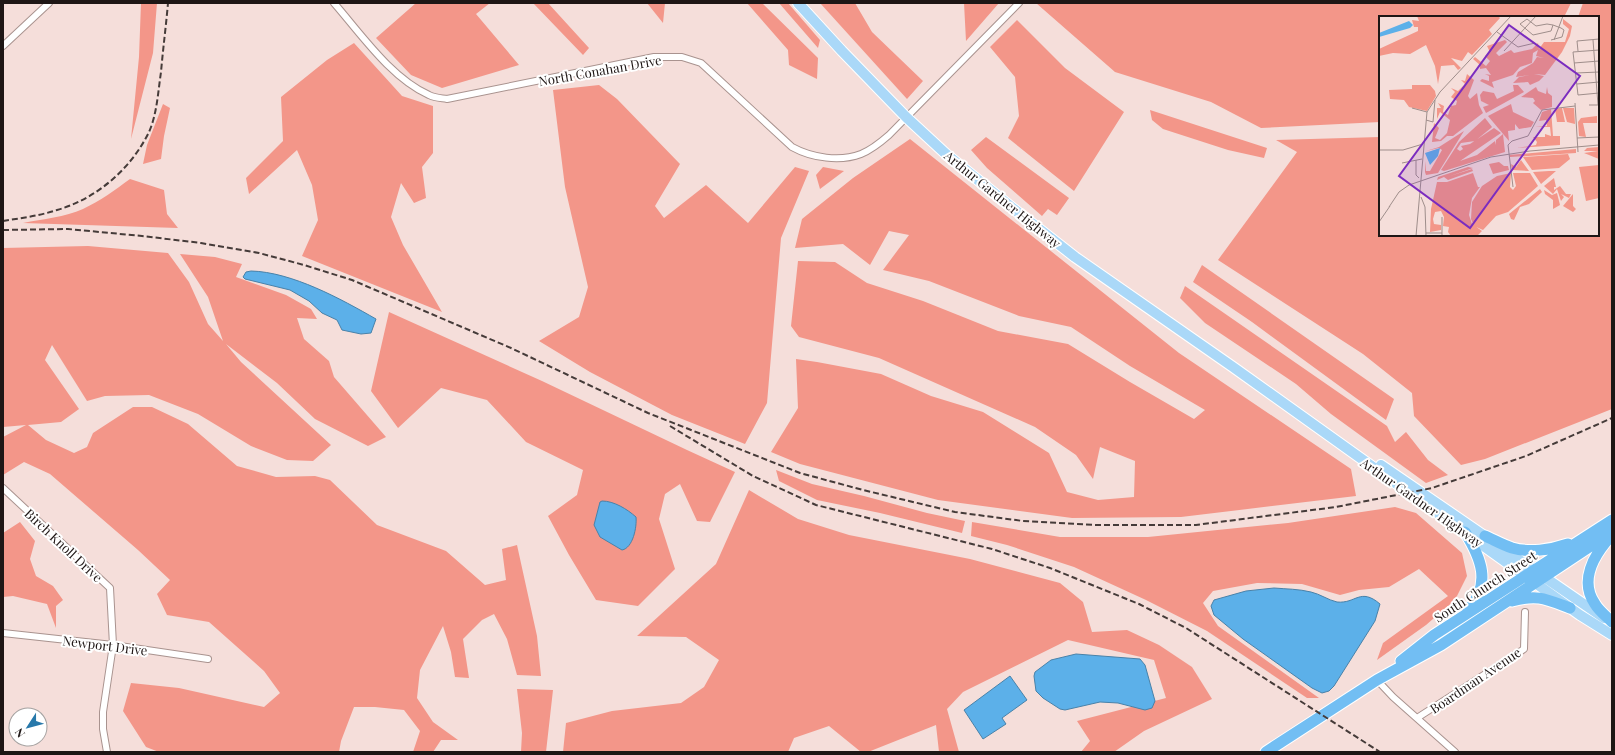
<svg xmlns="http://www.w3.org/2000/svg" width="1615" height="755" font-family="'Playfair Display',serif">
	<style>
		.green { fill: #f39689 }
		.water { fill: #5cb0e9; stroke: #4982a9 }
		.lines { fill: none; stroke-linecap: round; stroke-linejoin: round }
		.street-casing { stroke: #a9938f; stroke-width: 8 }
		.primary-casing { stroke: #fff; stroke-width: 12 }
		.highway-casing { stroke: #fff; stroke-width: 13 }
		.street { stroke: #fff; stroke-width: 6 }
		.primary { stroke: #aad8f8; stroke-width: 10 }
		.highway { stroke: #72bef3; stroke-width: 11 }
		.rail { stroke: #453b39; stroke-width: 2; stroke-dasharray: 6 3; stroke-linecap: butt }
		.labels { text-anchor: middle; dominant-baseline: central; stroke-width: 4; stroke-linejoin: round; paint-order: stroke }
		.street-label { font-size: 13px; fill: #1e1615; stroke: #fff }
		.inset-road { fill: none; stroke: #9f8e8b; stroke-width: 1 }
		.view { fill: #7b2cbf; fill-opacity: 0.15; stroke: #7b2cbf; stroke-width: 2 }
		.inset-edge { fill: none; stroke: #1e1615; stroke-width: 2 }
	</style>
	<rect width="100%" height="100%" fill="#f5deda"/>
	<path class="green" d="M141,3H157L153,53L131,139L139,57Z
		M416,3H490L476,14L519,65L442,88L411,75L376,38Z
		M533,3H548L589,48L583,55Z
		M647,3H665L663,23Z
		M747,3H762L818,58L817,79L789,65L788,50Z
		M779,3H788L820,40L818,48Z
		M820,3H855L872,32L923,81L907,99Z
		M964,3H999L966,41Z
		M1036,3H1571L1564,17H1380V122L1261,128L1211,102L1115,72Z
		M1583,3H1612V409L1485,459L1461,465L1414,416L1412,393L1363,354L1218,260L1297,152L1276,140L1380,137V235H1598V17H1578Z
		M1017,20L1065,68L1124,112L1074,191L1008,138L1019,116L1015,77L990,47Z
		M354,43L402,96L433,106V153L422,167L426,198L414,203L401,183L391,217L403,245L442,312L302,256L318,220L312,185L297,150L249,194L246,178L283,141L281,97L327,60Z
		M599,85L617,99L680,164L655,206L664,218L706,185L748,223L795,167L809,171L781,238L767,403L745,444L672,415L590,372L539,341L579,317L588,287L565,187L553,90Z
		M163,104L170,108L164,136L161,159L143,164L147,145Z
		M1150,110L1267,148L1264,158L1228,150L1163,129L1152,120Z
		M986,137L1069,198L1057,215L1048,209L1042,216L987,168L971,150Z
		M910,139L1179,353L1351,469L1356,496L1181,517L1072,518L938,500L800,464L771,452L798,408L796,359L817,362L881,374L931,396L983,412L1049,453L1067,492L1098,500L1134,497L1135,461L1100,447L1093,479L1076,455L1035,427L879,358L799,337L791,326L798,261L835,262L867,283L923,301L998,331L1068,344L1130,382L1194,419L1205,410L1130,366L1071,327L1019,316L929,281L883,270L909,235L889,231L870,265L843,244L795,248L802,219L853,178Z
		M823,167L844,171L820,189L816,175Z
		M130,179L164,190L167,214L178,228L23,223C43,219 65,217 83,209C100,201 115,190 130,179Z
		M88,246L168,253L189,282L208,324L223,341L208,297L180,254L215,257L242,264L236,277L286,295L311,309L317,319L297,318L304,339L329,361L334,377L386,437L368,446L315,419L277,383L226,344L241,362L331,445L313,461L287,460L251,446L198,414L149,395L105,396L87,401L52,345L45,360L79,409L61,422L28,425L46,440L74,453L87,447L93,433L133,407H152L188,424L237,466L276,477L315,476L330,480L377,525L446,551L485,585L506,580L502,549L517,545L537,636L541,676L517,675L507,639L494,614L482,620L463,639L469,678L455,677L451,652L443,626L420,670L417,698L433,722L458,740H441L433,752H413L420,731L404,710L375,707H354L341,741L339,752H159L146,747L123,711L131,683L179,688L264,707L280,693L264,671L209,622L167,615L157,594L170,580L138,550L50,474L24,462L3,475V437L26,425L3,427V248Z
		M1202,265L1394,399L1386,420L1252,322L1193,282Z
		M1185,286L1387,426L1395,442L1406,432L1428,460L1448,475L1426,483L1331,414L1296,384L1205,323L1180,298Z
		M389,312L542,381L687,450L735,472L710,522L697,521L680,484L665,494L659,519L675,569L638,606L596,600L569,555L548,516L577,495L583,470L526,442L487,400L441,388L398,428L371,391Z
		M776,470L812,484L864,496L927,513L965,521L962,533L880,513L817,500L779,481Z
		M749,490L798,519L849,535L970,559L1060,583L1083,602L1092,632L1127,630L1159,645L1192,667L1212,699L1144,731L1114,752H1081L1090,741L1077,721L1166,698L1154,660L1068,640L963,692L947,709L959,752H939L936,725L868,752H861L829,726L794,738L788,752H563L566,723L612,711L681,703L704,687L719,660L686,637L637,636L716,564Z
		M1395,507L1416,513L1462,553L1467,576L1455,600L1426,625L1377,660L1383,643L1448,596L1419,569L1389,587L1359,590L1340,595L1302,584L1257,583L1213,591L1203,603L1218,626L1319,698H1307L1207,631L1146,600L1074,567L1007,545L971,536L972,522L1060,537H1148L1288,523Z
		M20,522L35,541L30,559L36,576L53,586L63,600L56,606V628L47,604L13,596L3,597V533Z
		M517,689L553,690L546,752H521L522,733Z"/>
	<path class="water" d="M251,271C292,272 341,299 376,319L371,333L361,334L342,330L337,320L322,313L309,301L290,290L245,279L243,277L246,272Z
		M602,501C614,501 627,509 636,517C637,527 633,548 622,550L600,537L594,525L600,502Z
		M1274,588C1286,589 1299,589 1311,592C1320,594 1328,600 1337,602C1356,604 1360,587 1380,604L1375,621L1334,686L1329,691L1322,693L1312,688L1243,639L1214,615L1211,606L1214,600L1246,591Z
		M1076,654L1140,659L1145,665L1155,701L1152,708L1145,710L1118,703L1100,702L1065,710L1060,709L1043,698L1036,691L1034,676L1035,672L1051,660Z
		M1010,676L1027,700L1002,718L1006,724L983,739L964,710Z"/>
	<g class="lines">
		<defs>
			<path id="street" d="M334,3C361,34 391,78 429,95C435,98 441,98 447,99L654,57H682L701,63L792,147C812,158 840,162 861,154C871,150 881,142 889,135L1019,3
				M3,46L49,3
				M3,488L110,588L113,645L103,712V729L107,752
				M3,633L113,645L208,659
				M1377,680L1393,697L1455,752
				M1417,718L1524,649L1525,612"/>
			<path id="primary" d="M798,3L842,51L906,117L946,154L1020,214L1075,257L1233,367L1580,615L1612,635
				M1381,465L1604,618"/>
			<path id="highway" d="M1465,532C1481,558 1492,584 1468,610
				M1485,536C1494,540 1503,545 1512,548C1529,553 1551,550 1568,544
				M1610,537C1594,555 1579,581 1595,604C1599,611 1606,616 1612,622
				M1512,601C1538,594 1546,599 1570,608
				M1401,661L1434,635L1612,520
				M1266,752L1377,680L1441,645L1612,532"/>
		</defs>
		<use href="#street" class="street-casing"/>
		<use href="#primary" class="primary-casing"/>
		<use href="#highway" class="highway-casing"/>
		<use href="#street" class="street"/>
		<use href="#primary" class="primary"/>
		<use href="#highway" class="highway"/>
		<path class="rail" d="M3,221C21,218 39,216 57,210C96,199 131,169 149,132C157,114 158,92 161,72C163,49 166,26 168,3
			M3,230L68,229L142,236L201,243L259,253L304,265L352,280L511,348L648,413L800,473L863,490L955,512L1023,521L1096,525H1196L1336,507L1432,488L1526,456L1612,418
			M670,426L753,476L816,505L992,549L1050,568L1139,604L1186,628L1380,752"/>
	</g>
	<g class="labels">
		<g class="street-label">
			<text transform="translate(600 70) rotate(-10)">North Conahan Drive</text>
			<text transform="translate(1003 199) rotate(39)">Arthur Gardner Highway</text>
			<text transform="translate(1422 502) rotate(35)">Arthur Gardner Highway</text>
			<text transform="translate(64 545) rotate(43)">Birch Knoll Drive</text>
			<text transform="translate(1485 586) rotate(-33)">South Church Street</text>
			<text transform="translate(105 645) rotate(7)">Newport Drive</text>
			<text transform="translate(1475 680) rotate(-34)">Boardman Avenue</text>
		</g>
	</g>
	<g transform="translate(1379 16)">
		<rect width="220" height="220" fill="#f5deda"/>
		<path d="M38,0H119L121,2L110,14L113,18L93,39L89,36L83,45L72,42L82,52L79,54L75,49L62,50L59,68L56,50L47,29L31,38L14,37L0,40V33L39,15V11H35L33,4L40,5ZM184,3L193,10L191,20L183,36L166,59L155,58L165,60L160,65L151,69L149,66L134,67L140,61L151,59L137,61L139,56L154,47L158,41L165,42L157,40L159,34L154,37L153,47L141,51L134,59L113,66L115,72L101,65L103,63L110,65V60L106,58L112,59L107,52L101,53V49L94,43L96,41L107,50L111,45L106,40L111,36L108,30L126,24L128,26L117,37L120,40L132,34L135,37L153,33L159,27L160,33L165,26H186L190,13L184,8ZM88,58L95,64L89,80L91,83L98,77L100,89L104,97L74,120H68L62,125L53,126L55,107L60,112L56,122L61,124L68,117L71,104L61,96L58,103V92H62L59,87L65,90L64,96L69,99L72,90L77,89L78,85L72,81L76,76L72,72L79,75L86,68L82,64L86,65ZM33,69H51L56,75L57,80L48,95L30,91L25,84L11,83L10,74L33,73ZM134,69H139L145,76L107,97L104,91L110,89L102,85L101,79L104,75L115,77L118,83L135,75ZM157,71L159,75L167,78L168,71L169,77L173,80V91L162,94L154,87L156,85L154,82L142,81ZM132,88L134,96L155,106L152,111L140,113L136,108V114L129,115L130,125L109,100ZM183,92L186,106H178L176,93ZM184,92H195L196,108L188,106ZM172,93L174,120H181V129L138,132L157,129L158,126L154,121H166V118L172,120L171,111H156L168,110L167,104L160,105L163,96ZM218,100V107H204L207,121L200,120L199,106L202,102ZM106,102L113,111L112,112L96,125L82,127L78,133L81,135L84,133L82,130L91,128L115,112L122,117L81,145L98,139L116,125L117,129V124L124,118L126,136L65,155L62,154L80,126ZM85,115L59,157L47,159L46,156V145L47,155H51L63,134L60,132L47,135L60,131ZM220,131V143L205,137L219,135H205L208,132ZM197,133V137L131,141L130,139ZM189,138L191,143L180,152L153,154L144,141ZM142,144L150,155L133,154L132,148L137,151ZM120,146L125,150H129L130,154L114,158L110,148ZM220,149V182L207,185L200,151ZM89,151L94,152L71,160L93,153L94,155L69,164L65,161L58,164L59,161ZM170,155H177L162,168L154,156ZM94,157L99,171H101L93,182L90,199L93,208L103,215L98,220H72L69,216L70,211L64,210L65,201L62,195L56,196L54,203L55,208L62,209V214L51,216L52,193L58,166H68ZM132,157L131,171L134,174L137,170L134,157H151L159,170L129,196L117,200L104,214L95,210L92,203L93,186L103,170L118,160ZM175,162L177,171H175V174L181,170L187,178H192L190,182L182,178L185,181L182,185L178,173L174,178L165,170ZM161,173L163,176L150,188L141,191L135,204L132,203L130,198ZM165,174L173,179L178,177L181,189L174,193V184L166,178ZM194,178V190L197,193L194,196L184,190Z" fill="#f39689"/>
		<path d="M30,5L34,9L31,12L0,21V17ZM61,132L59,140L51,149L46,137Z" fill="#5cb0e9"/>
		<path class="inset-road" d="M118,16L139,31L156,27M172,24L183,21L185,14L182,12L174,9L168,8L157,10L148,3L141,8L154,19L172,15L174,9M175,24L184,0M220,34L194,36L199,79L220,77M125,35L157,0M199,35L198,25L220,23M195,47L220,45M197,57L220,56M198,68L220,66M196,87L199,136M210,89H219L214,24M33,92L48,96M47,104L54,106L56,84M198,122L220,121M0,134H24L44,128M37,144V159L40,162M23,147L43,143M134,171L129,129L133,125L149,120L163,94L196,90M42,181L46,191L47,220M10,191L20,176L30,169L112,141L151,135L220,129M0,206L11,190M47,217H63M37,220L48,96L61,76L132,0M63,220V201"/>
		<path class="view" d="M130,9L201,60L91,212L20,160Z"/>
		<rect width="220" height="220" class="inset-edge"/>
	</g>
	<rect width="1615" height="755" fill="none" stroke="#1e1615" stroke-width="8"/>
	<g transform="translate(28 727) rotate(234)"><circle r="19" fill="#ffffff" stroke="#a5a2a1"/>
	<path d="M0-3L7 15L0 10L-7 15Z" fill="#2778aa"/>
	<text y="-6" font-size="11" font-weight="bold" text-anchor="middle" fill="#1e1615">N</text>
	</g>
</svg>
